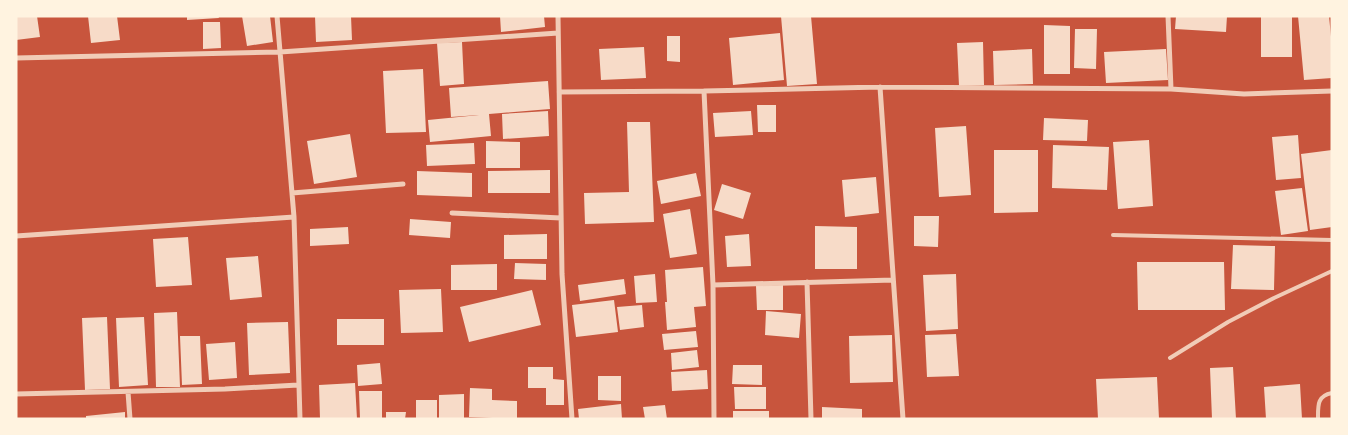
<svg xmlns="http://www.w3.org/2000/svg" width="1348" height="435" font-family="'Work Sans',sans-serif">
	<style>
		.building { fill: #f7dbc8 }
		.lines { fill: none; stroke-linecap: round; stroke-linejoin: round }
		.service { stroke: #f1ccb7; stroke-width: 4 }
		.minor { stroke: #f1ccb7; stroke-width: 5 }
	</style>
	<rect width="100%" height="100%" fill="#c8553d"/>
	<path class="building" d="M16,16H37L40,37L16,40Z
		M88,16H117L120,40L91,43Z
		M187,16H218L219,18L187,20Z
		M242,16H270L273,42L247,46Z
		M315,16H351L352,40L316,42Z
		M500,16H544L545,27L501,32Z
		M781,16H811L817,84L787,86Z
		M1176,16H1227L1226,32L1175,29Z
		M1261,16H1292V57H1261Z
		M1298,16H1329L1332,47V78L1304,80Z
		M203,22H220L221,48L203,49Z
		M1044,25L1070,26V74H1044Z
		M1075,29H1097L1096,69L1074,68Z
		M780,33L784,80L733,85L729,38Z
		M667,36H680V62L667,61Z
		M462,42L464,84L440,86L437,43Z
		M983,42L984,85L959,86L957,43Z
		M644,47L646,78L601,80L599,49Z
		M1032,49L1033,84L994,85L993,51Z
		M1166,49L1168,80L1106,83L1104,52Z
		M423,69L426,132L386,133L383,71Z
		M548,81L550,109L489,114L491,136L430,142L428,120L479,115L451,117L449,88Z
		M757,105H776V132H758Z
		M548,111L549,136L503,139L502,114Z
		M751,111L753,135L715,137L713,113Z
		M1044,118L1088,120L1087,141L1043,140Z
		M627,122H650L654,222L585,224L584,193L629,192Z
		M966,126L971,195L939,197L935,128Z
		M350,134L357,177L314,184L307,141Z
		M1298,135L1301,178L1276,180L1272,137Z
		M1149,140L1153,206L1118,209L1113,142Z
		M486,141L520,142V168H486Z
		M474,143L475,164L427,166L426,145Z
		M1053,145L1109,147L1107,190L1052,188Z
		M994,150H1038V212L994,213Z
		M1332,150V227L1310,230L1301,154Z
		M550,170V193H488V171Z
		M417,171L472,173V197L417,195Z
		M696,173L701,196L661,204L657,181Z
		M876,177L879,213L845,217L842,180Z
		M722,184L751,193L743,219L714,210Z
		M1302,188L1308,231L1281,235L1275,191Z
		M690,209L697,254L670,258L663,214Z
		M914,216H939L938,247L914,246Z
		M410,219L451,222L450,238L409,235Z
		M815,226L857,227V269H815Z
		M348,227L349,244L310,246V229Z
		M547,234V259H504V235Z
		M749,234L751,266L727,267L725,236Z
		M188,237L192,285L156,287L153,239Z
		M1233,245L1275,246L1274,290L1231,289Z
		M258,256L262,297L230,300L226,258Z
		M1137,262H1224L1225,310H1138Z
		M515,263L546,264V280L514,279Z
		M497,264V290H451V265Z
		M703,267L706,306L694,307L696,327L667,330L665,302H667L665,270Z
		M655,274L657,302L636,303L634,276Z
		M956,274L958,329L926,331L923,275Z
		M624,279L626,294L580,301L578,285Z
		M783,285V310H757L756,286Z
		M441,289L443,332L401,333L399,290Z
		M532,290L541,325L469,342L460,307Z
		M614,300L618,332L576,337L572,305Z
		M642,305L644,327L620,330L617,307Z
		M766,311L801,314L799,338L765,335Z
		M177,312L180,387H156L154,313Z
		M107,317L110,389L85,390L82,318Z
		M144,317L148,385L119,387L116,318Z
		M337,319H384V345H337Z
		M288,322L290,373L249,375L247,323Z
		M696,331L698,347L664,350L662,334Z
		M956,334L959,376L927,377L925,335Z
		M892,335L893,382L850,383L849,336Z
		M180,336H200L202,384L182,385Z
		M235,342L237,378L209,380L206,344Z
		M697,350L699,367L672,370L671,353Z
		M380,363L382,384L358,386L357,365Z
		M733,365H762V385L732,384Z
		M528,367H553V379L564,380V405H546V388H528Z
		M1233,367L1236,419H1212L1210,368Z
		M707,370L708,389L672,391L671,372Z
		M598,376H621V401L598,400Z
		M1157,377L1159,419H1098L1096,379Z
		M355,383L357,419H320L319,385Z
		M1300,384L1302,419H1266L1264,387Z
		M734,387H766V409H735Z
		M470,388L492,389V400L517,401V419L469,417Z
		M359,391H382V419H360Z
		M464,394V419H439V395Z
		M416,400H437V419H416Z
		M621,404L622,419H579L578,409Z
		M665,405L667,419H645L643,407Z
		M822,407L862,409V419H822Z
		M733,411H769V419H733Z
		M125,412V419H86V416Z
		M386,412H406L405,419H386Z"/>
	<g class="lines">
		<path class="service" d="M1113,235L1332,240
			M1170,358L1228,322L1274,298L1332,271
			M1318,419C1318,405 1317,396 1332,393"/>
		<path class="minor" d="M277,16L294,217L300,419
			M558,16L562,274L572,419
			M1168,16L1171,89
			M16,58L280,52L558,33
			M880,87L903,419
			M704,91L713,285L714,419
			M559,92L704,91L880,87L1171,89L1244,94L1332,91
			M292,193L403,184
			M452,213L561,218
			M16,236L294,217
			M807,282L811,419
			M713,285L893,280
			M128,392L130,419
			M16,394L225,389L298,385"/>
	</g>
	<rect width="1348" height="435" fill="none" stroke="#fff3e0" stroke-width="35"/>
</svg>
